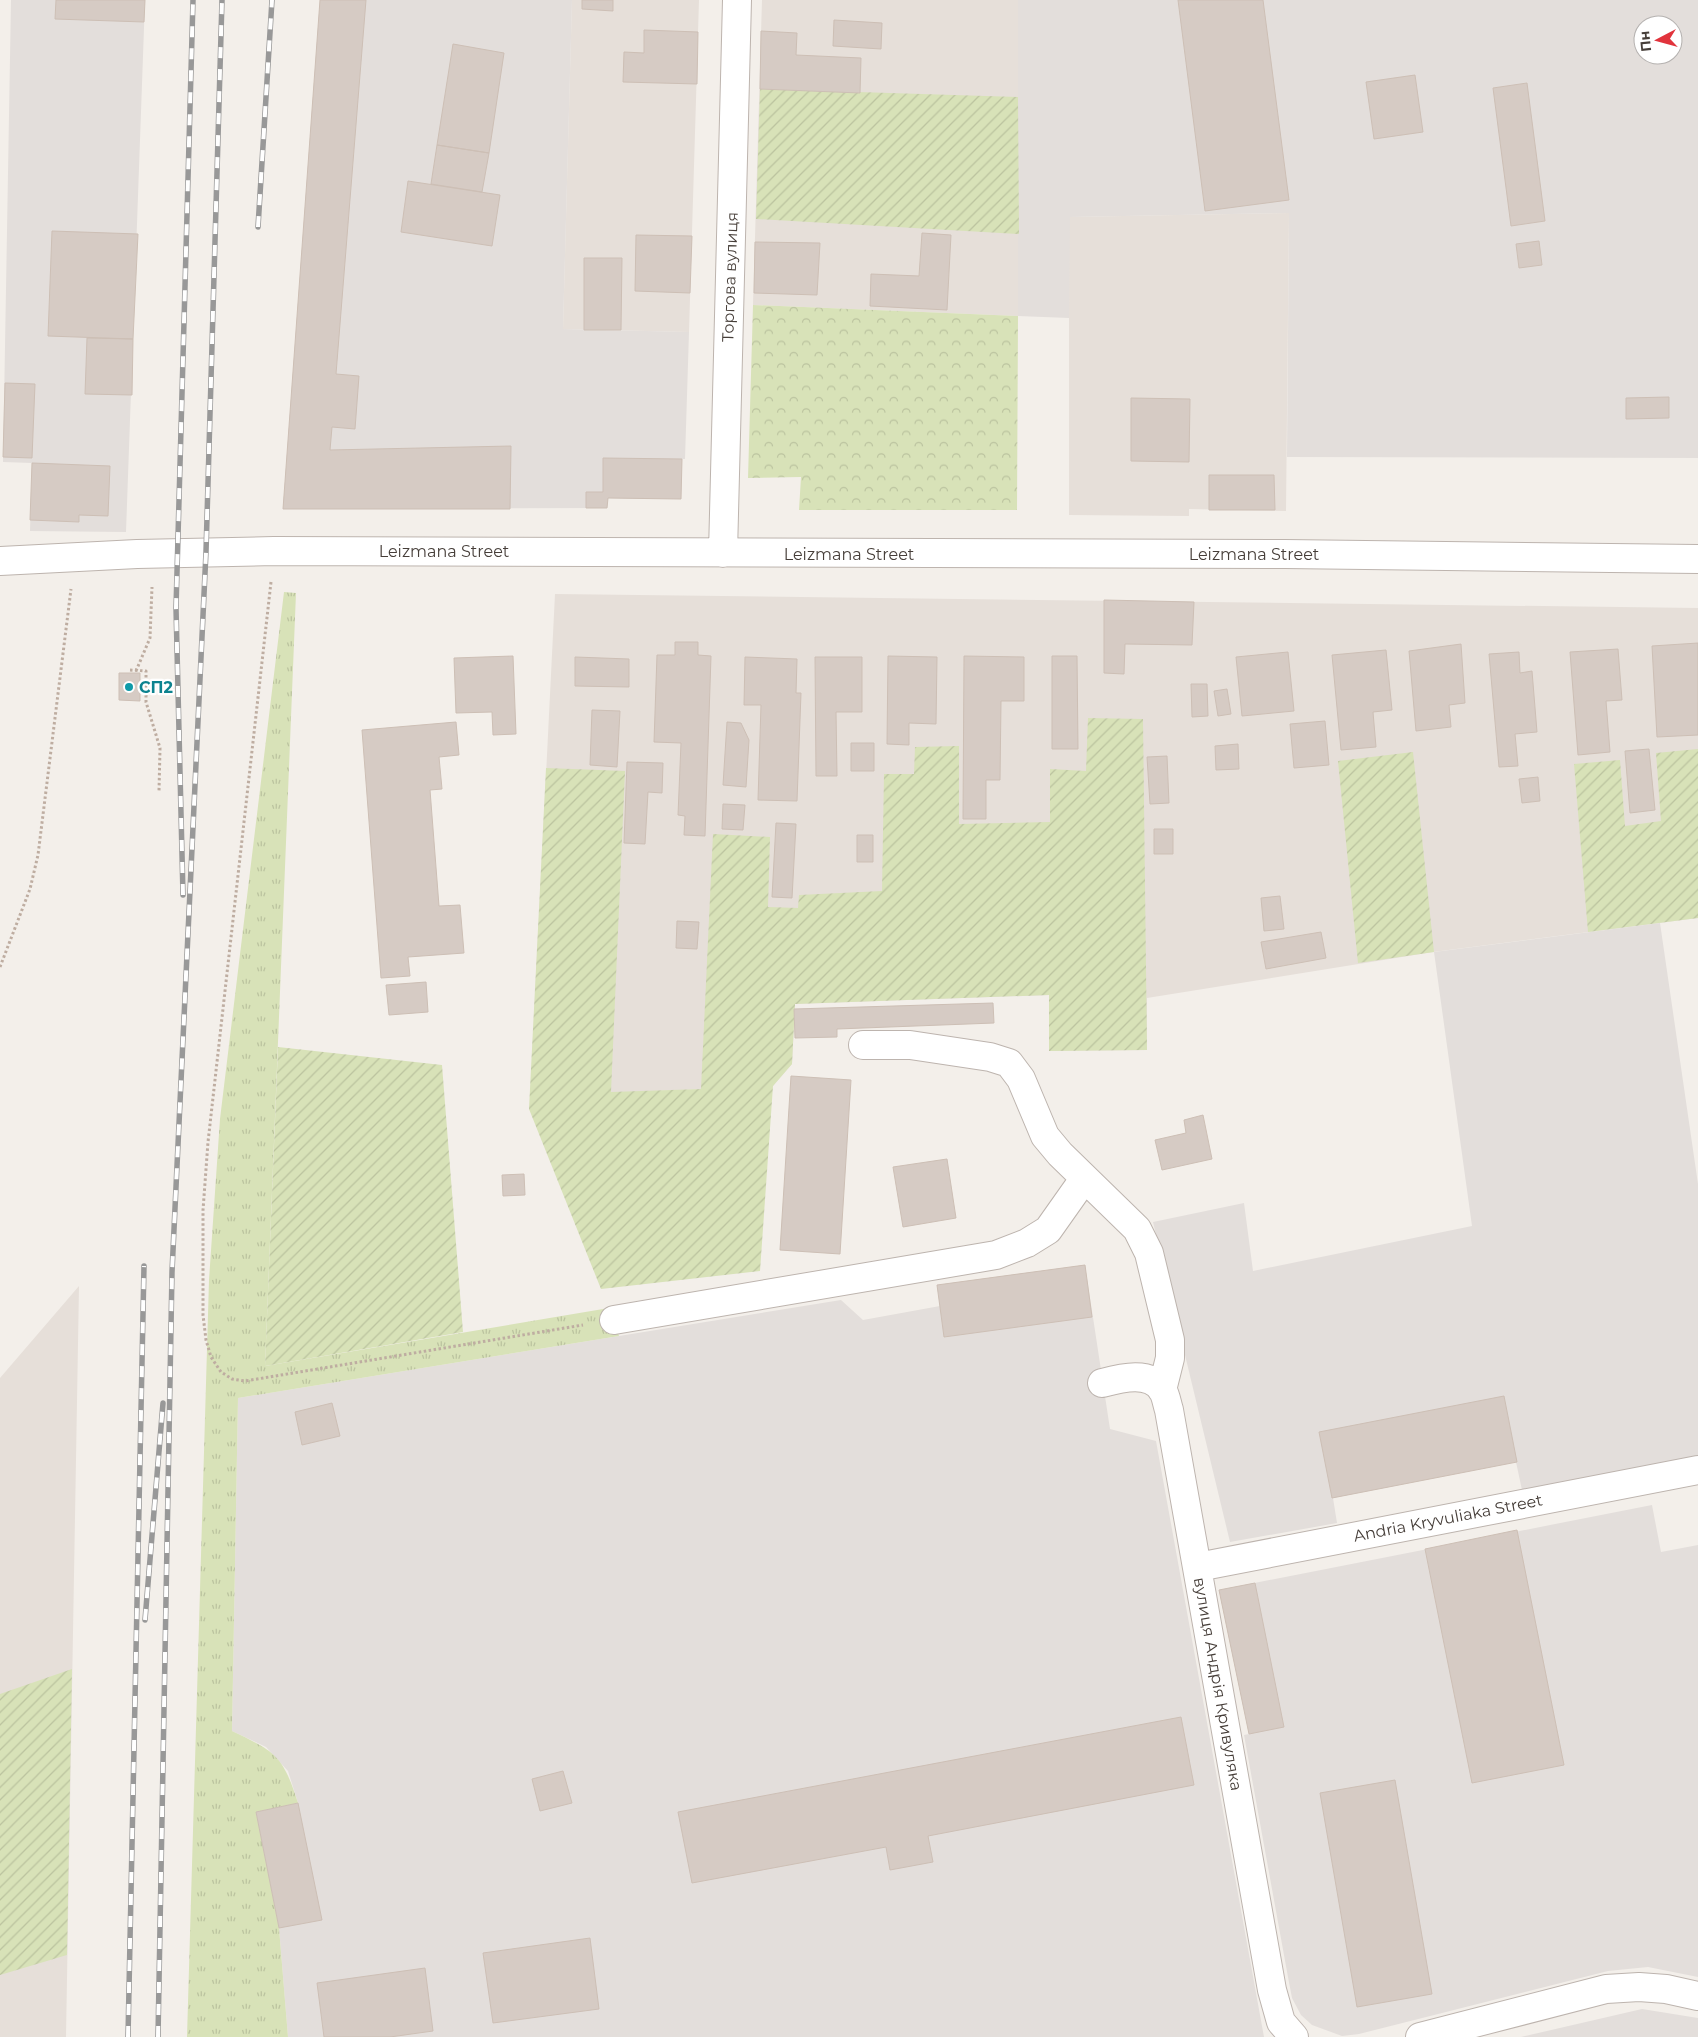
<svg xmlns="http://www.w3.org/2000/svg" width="1698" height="2037" font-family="Montserrat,sans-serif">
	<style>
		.residential { fill: #e6dfd9 }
		.industrial { fill: #e3dedb; fill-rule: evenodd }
		.grass { fill: url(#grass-tufts) }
		.forest { fill: url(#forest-crowns) }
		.garden { fill: url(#garden-furrows) }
		.building { fill: #d6cbc4; stroke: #cdbfb5 }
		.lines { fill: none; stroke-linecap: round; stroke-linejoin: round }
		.minor-casing { stroke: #bdb4ae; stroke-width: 30 }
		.path { stroke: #beada1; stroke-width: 3; stroke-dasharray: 2.5 2.5; stroke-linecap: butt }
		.minor { stroke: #fff; stroke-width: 28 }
		.rail-casing { stroke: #989898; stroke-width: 5.5 }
		.rail { stroke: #fff; stroke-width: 4; stroke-dasharray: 11; stroke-linecap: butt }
		.culture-dot { fill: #0f9aa8; stroke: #fff; stroke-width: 2 }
		.labels { text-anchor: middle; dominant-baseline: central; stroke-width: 4.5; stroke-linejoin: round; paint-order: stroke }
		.street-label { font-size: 16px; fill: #463e39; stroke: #fff }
		.culture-label { font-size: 16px; font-weight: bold; fill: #0d838f; stroke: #fff; text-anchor: start }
	</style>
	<defs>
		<pattern id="grass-tufts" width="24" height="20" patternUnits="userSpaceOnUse" patternTransform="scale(1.25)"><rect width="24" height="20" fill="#d8e2b8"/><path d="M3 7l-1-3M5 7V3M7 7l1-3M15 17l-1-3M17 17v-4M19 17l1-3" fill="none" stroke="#bbc39f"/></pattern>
		<pattern id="forest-crowns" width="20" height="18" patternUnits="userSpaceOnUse" patternTransform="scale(1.25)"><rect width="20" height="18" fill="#d8e2b8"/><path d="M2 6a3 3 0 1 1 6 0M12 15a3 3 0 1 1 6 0" fill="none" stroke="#bbc39f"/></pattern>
		<pattern id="garden-furrows" width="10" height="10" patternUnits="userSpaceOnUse" patternTransform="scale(1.25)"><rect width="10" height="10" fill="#d8e2b8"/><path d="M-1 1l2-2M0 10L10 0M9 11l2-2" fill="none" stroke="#bbc39f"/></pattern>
	</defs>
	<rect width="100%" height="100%" fill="#f3efea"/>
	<path class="residential" d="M572,0H699L689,332L563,329Z
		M762,0H1018V316L753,305Z
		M1289,213L1286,511L1189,509V516L1069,515V217Z
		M555,594L1698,608V918L1433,952L1147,998V1050L1049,1051V995L795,1004L792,1064L773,1086L611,1093L532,1057Z
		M79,1286L66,2037H0V1378Z"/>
	<path class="industrial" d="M11,0H145L126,532L30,531L32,463L3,462Z
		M320,0H572L563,329L689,332L685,459H682L681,499L608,498L607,508L283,509Z
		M1018,0H1698V458L1287,457L1289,213L1070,217L1069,318L1018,316ZM1643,25H1673V55H1643Z
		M1660,923L1698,1184V1456L1522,1490L1516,1462L1333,1498L1337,1523L1230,1542L1153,1222L1244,1203L1253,1271L1472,1226L1434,952Z
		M1085,1265L1110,1429L1156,1441L1264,2037H288L279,1928L256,1812L298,1803L288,1771L266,1747L232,1731L238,1398L841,1300L863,1320L940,1306L937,1285Z
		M1652,1505L1661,1552L1698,1545V1977L1648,1967L1608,1971L1359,2034L1342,2036L1312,2025L1301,2015L1292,1998L1288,1977L1244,1735L1249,1734L1219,1590Z
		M1642,2009L1698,2018V2037H1521Z"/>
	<path class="grass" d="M284,592L296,593L265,1366L609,1308L619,1336L238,1398L232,1731C276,1752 283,1756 298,1803L256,1812L279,1928L288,2037H187L209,1280L220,1119Z"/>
	<path class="forest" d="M753,305L1018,316L1017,510H799L801,477L748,478Z"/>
	<path class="garden" d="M760,89L1018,97L1019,234L756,219Z
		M1088,718L1143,719L1147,1050L1049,1051V995L795,1004L792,1064L773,1086L760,1271L601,1289L529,1109L546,768L625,771L611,1092L701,1089L713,834L770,837L768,907L798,908L799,895L882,891L884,774H914L915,747L959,746V824L1050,822V769L1086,771Z
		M1698,749V918L1588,932L1574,764L1620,760L1625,826L1661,821L1656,753Z
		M1413,752L1434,952L1358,963L1338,761Z
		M278,1047L442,1065L463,1332L265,1366Z
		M72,1669L67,1955L0,1975V1694Z"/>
	<path class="building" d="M56,0H145L144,22L55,19Z
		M320,0H366L336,374L359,376L355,429L332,427L330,450L511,446L510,509H283Z
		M582,0H613V11L582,9Z
		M1178,0H1263L1289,200L1205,211Z
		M834,20L882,23L881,49L833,46Z
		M644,30L698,32L697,84L623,82L624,52L644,53Z
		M761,31L797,33L796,55L861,58L860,93L760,89Z
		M453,44L504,53L489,153L437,145Z
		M1415,75L1423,132L1374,139L1366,82Z
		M1527,83L1545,221L1511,226L1493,88Z
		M437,145L489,153L482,192L431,184Z
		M408,181L500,195L492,246L401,232Z
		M52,231L138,234L133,339L48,336Z
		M922,233L951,235L947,310L870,306L871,274L919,276Z
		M636,235L692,236L690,293L635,291Z
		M1539,241L1542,265L1519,268L1516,244Z
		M755,242L820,243L817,295L754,293Z
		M584,258H622L621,330H584Z
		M87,338L133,339L132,395L85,394Z
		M5,383L35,384L32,458L3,457Z
		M1669,397V418L1626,419V398Z
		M1131,398L1190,399L1189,462L1131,461Z
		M603,458L682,459L681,499L608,498L607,508H586V492H603Z
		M32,463L110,466L108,516L79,515V522L30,520Z
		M1209,475H1274L1275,510H1209Z
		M1104,600L1194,602L1192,645L1125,644L1124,674L1104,673Z
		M675,642H698V655L711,656L705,836L684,835L685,816L678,815L681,743L654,742L657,655H675Z
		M1698,643V735L1657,737L1652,646Z
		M1461,644L1465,703L1449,705L1451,727L1416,731L1409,651Z
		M1618,649L1622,700L1606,701L1610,752L1578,755L1570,652Z
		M1386,650L1392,710L1373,712L1376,747L1341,750L1332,655Z
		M1288,652L1294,711L1242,716L1236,657Z
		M1519,652L1520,673L1532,671L1537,732L1515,734L1518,766L1499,767L1489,654Z
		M513,656L516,734L493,735L492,712L456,713L454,658Z
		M888,656L937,657L936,724L909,723V745L887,744Z
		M964,656L1024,657V701H1001L1000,780H986V819H963Z
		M1052,656H1077L1078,749H1052Z
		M575,657L629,659V687L575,686Z
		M745,657L797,659L796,693H801L797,801L758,800L761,705H744Z
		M815,657H862V712H836L837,776H816Z
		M119,673H140V701L119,700Z
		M1191,684H1207L1208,716L1192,717Z
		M1227,689L1231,714L1218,716L1214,691Z
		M592,710L620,711L617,767L590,765Z
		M1325,721L1329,765L1294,768L1290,724Z
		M456,722L459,755L439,757L442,789L430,790L439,906L460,905L464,953L408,957L410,976L381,978L362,730Z
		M727,722L741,723L749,740L746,787L723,785Z
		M851,743H874V771H851Z
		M1238,744L1239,769L1216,770L1215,746Z
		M1649,749L1655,810L1630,813L1625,751Z
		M1167,756L1169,803L1150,804L1147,757Z
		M627,762L663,763L662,793L648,792L645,844L624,843Z
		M1538,777L1540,801L1522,803L1519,779Z
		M723,804L745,805L743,830L722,829Z
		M776,823L796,824L792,898L772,897Z
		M1154,829H1173V854H1154Z
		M857,835H873V862H857Z
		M1280,896L1284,929L1264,931L1261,898Z
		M677,921L699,922L697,949L676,948Z
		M1321,932L1326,958L1266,969L1261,942Z
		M426,982L428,1012L389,1015L386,985Z
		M993,1003L994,1023L837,1029V1037L795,1038L794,1009Z
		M791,1076L851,1080L840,1254L780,1250Z
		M1203,1115L1212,1159L1162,1170L1155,1140L1186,1133L1184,1120Z
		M947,1159L956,1218L903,1227L893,1167Z
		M524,1174L525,1195L503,1196L502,1175Z
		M1085,1265L1092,1317L944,1337L937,1285Z
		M1504,1396L1517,1462L1332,1498L1319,1432Z
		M332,1403L340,1436L302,1445L295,1412Z
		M1517,1530L1564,1765L1472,1783L1425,1549Z
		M1255,1583L1284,1727L1249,1734L1219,1590Z
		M1181,1717L1194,1785L928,1836L933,1862L890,1870L886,1847L692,1883L678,1812Z
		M563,1771L572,1803L540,1811L532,1779Z
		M1395,1780L1432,1994L1357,2007L1320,1793Z
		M298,1803L322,1920L279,1928L256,1812Z
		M590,1938L599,2009L493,2023L483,1953Z
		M425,1968L433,2031L390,2037H324L317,1983Z"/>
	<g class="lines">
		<defs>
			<path id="minor" d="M723,553L737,0
				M0,561L137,554L274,551L1285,554L1698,559
				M863,1045H910L990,1057L1009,1063L1021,1079L1045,1136L1060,1154L1137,1229L1149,1253L1170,1340V1358L1162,1390
				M614,1320L996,1255L1027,1243L1048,1230L1084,1179
				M1102,1383C1121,1378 1151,1370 1163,1391C1166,1396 1167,1404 1169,1410L1272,1990L1281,2022L1294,2037
				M1198,1567L1698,1470
				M1420,2037L1606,1989L1639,1987L1666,1989L1698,1996"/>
		</defs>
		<use href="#minor" class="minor-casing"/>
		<path class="path" d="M271,582L208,1142L203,1210V1315L206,1340L211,1357L221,1372L232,1379L245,1381L583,1325
			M130,670L146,671V702L160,748L159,791
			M136,671L150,638L152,587
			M0,967L30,889L38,855L71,589"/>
		<use href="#minor" class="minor"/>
		<defs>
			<path id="rail" d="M258,227L272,0
				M183,895L176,608L193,0
				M145,1620L163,1403
				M128,2037L144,1266
				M158,2037L172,1272L206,552L222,0"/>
		</defs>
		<use href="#rail" class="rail-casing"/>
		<use href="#rail" class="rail"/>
	</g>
	<circle class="culture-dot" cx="129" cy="687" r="5"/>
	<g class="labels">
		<g class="street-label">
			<text transform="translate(730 277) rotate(-88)">Торгова вулиця</text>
			<text x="444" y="551">Leizmana Street</text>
			<text x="849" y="554">Leizmana Street</text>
			<text x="1254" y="554">Leizmana Street</text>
			<text transform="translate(1448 1518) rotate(-11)">Andria Kryvuliaka Street</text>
			<text transform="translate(1218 1684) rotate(80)">вулиця Андрія Кривуляка</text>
		</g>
		<g class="culture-label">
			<text x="139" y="687">СП2</text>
		</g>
	</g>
	<g transform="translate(1658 40) rotate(264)"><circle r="24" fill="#ffffff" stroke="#b5b2b0"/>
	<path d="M0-4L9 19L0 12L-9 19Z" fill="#e1333c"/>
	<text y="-8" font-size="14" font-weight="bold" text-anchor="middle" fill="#463e39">Пн</text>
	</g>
</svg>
